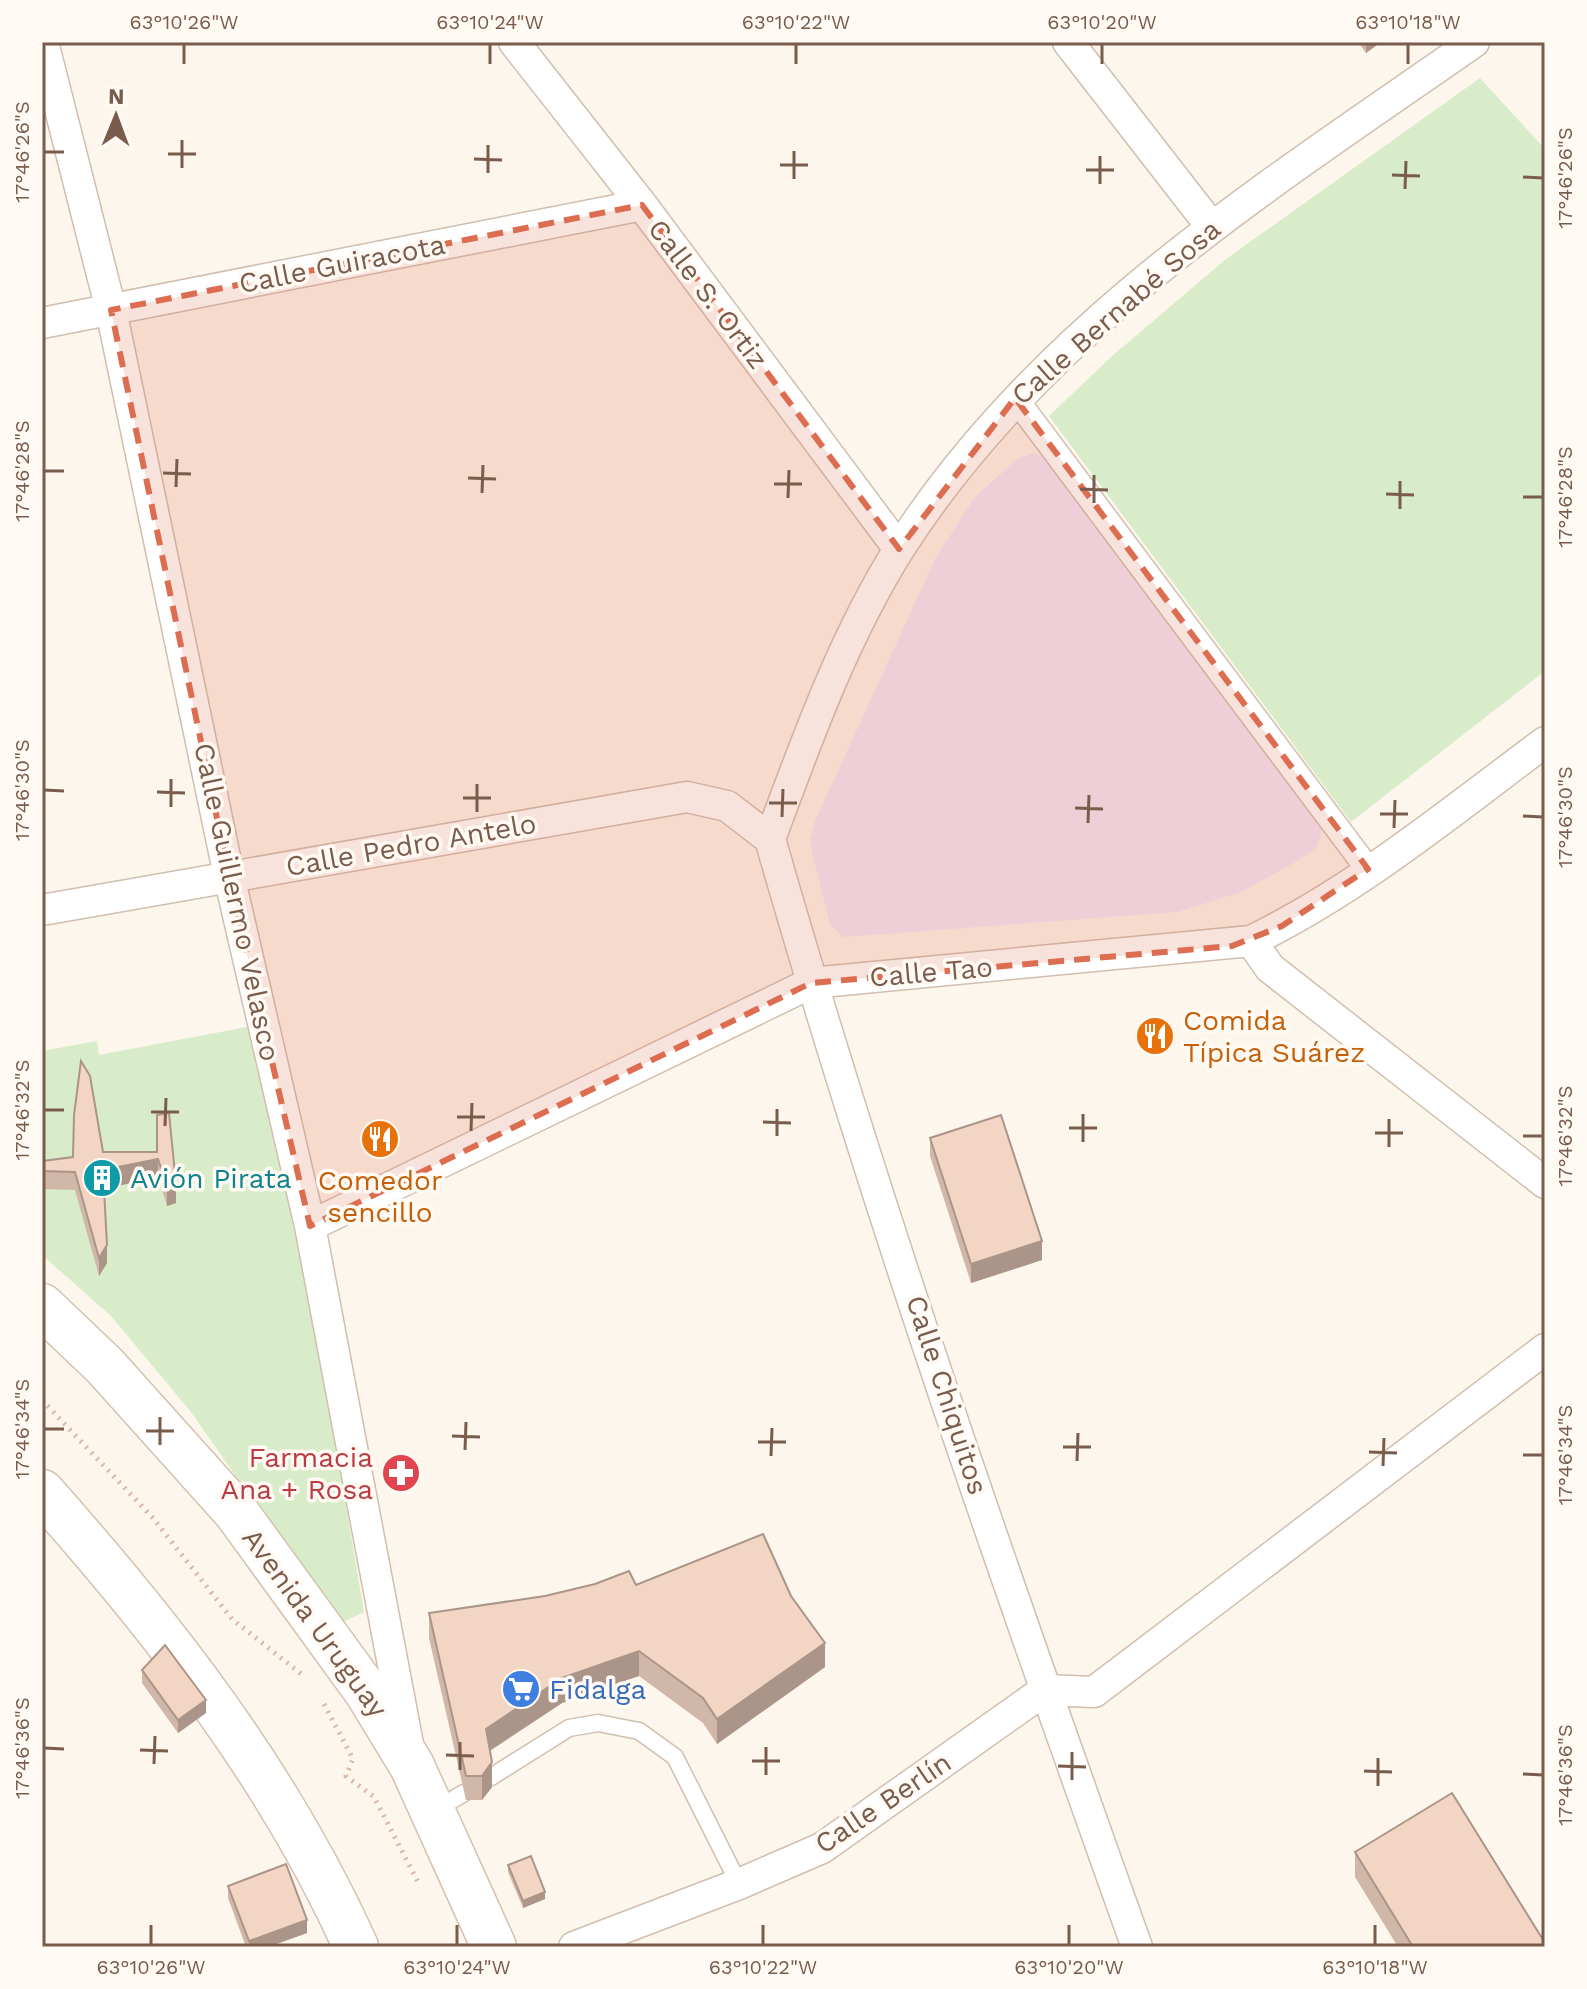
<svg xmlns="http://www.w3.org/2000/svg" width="1587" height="1989" font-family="'Work Sans',sans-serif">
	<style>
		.education { fill: #f3e8fa }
		.park { fill: #d8ecc9 }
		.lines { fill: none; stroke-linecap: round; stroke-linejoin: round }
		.service-casing { stroke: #d1beb0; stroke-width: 19 }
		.pedestrian-casing { stroke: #d1beb0; stroke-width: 27 }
		.minor-casing { stroke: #d1beb0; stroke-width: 33 }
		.secondary-casing { stroke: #d6c0b0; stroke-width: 47 }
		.path { stroke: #d9b8a5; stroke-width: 5; stroke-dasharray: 2 6; stroke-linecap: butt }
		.service { stroke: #fff; stroke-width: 16 }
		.pedestrian { stroke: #fff; stroke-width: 24 }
		.minor { stroke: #fff; stroke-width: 30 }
		.secondary { stroke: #fff; stroke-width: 44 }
		.wall { fill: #d1b7a8 }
		.shaded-wall { fill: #aa9588 }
		.building { fill: #f3d5c3; stroke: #aa9588; stroke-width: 2 }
		.marked { fill: #dc6d51; fill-opacity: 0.2; stroke: #dc6d51; stroke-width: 6; stroke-dasharray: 16 10; stroke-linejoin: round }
		.ticks { fill: none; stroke: #7a5c4d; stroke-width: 3 }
		.labels { text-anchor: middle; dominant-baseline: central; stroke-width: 7; stroke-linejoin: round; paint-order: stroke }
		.street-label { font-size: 28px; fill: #7a5c4d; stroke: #fffaf3 }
		.food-label { font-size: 28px; fill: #c56008; stroke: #fffaf3; text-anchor: start }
		.culture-label { font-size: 28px; fill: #0d838f; stroke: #fffaf3; text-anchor: start }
		.health-label { font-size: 28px; fill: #be3a42; stroke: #fffaf3; text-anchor: end }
		.shop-label { font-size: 28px; fill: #366cbe; stroke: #fffaf3; text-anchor: start }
		.neatline { fill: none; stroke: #7a5c4d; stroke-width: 3 }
		.ticks-label { font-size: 20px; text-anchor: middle; fill: #7a5c4d }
	</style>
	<rect width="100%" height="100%" fill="#fdf6ec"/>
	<path class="education" d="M1033,453L1047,458L1321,824V834L1316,848L1299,860L1241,892L1178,912L843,937L830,924L813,857L810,839L816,819L936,557L975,497L1016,460Z"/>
	<path class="park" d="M1480,78L1545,149V671L1351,822L1049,416L1111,357L1226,259Z
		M252,1026L314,1317L364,1612L339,1624L191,1412L111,1316L42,1255V1051L97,1041L99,1055Z"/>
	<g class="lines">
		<defs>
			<path id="service" d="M491,1777L569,1728L598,1723L639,1731L675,1757L739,1884
				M435,1810L464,1793"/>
			<path id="pedestrian" d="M1015,398L1368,869"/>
			<path id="minor" d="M43,42L111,310L229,876L310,1226L408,1744
				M514,42L642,205L899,549
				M1068,42L1211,226
				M42,323L642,205
				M770,839C877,1213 1006,1581 1137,1947
				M770,839C807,739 844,636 901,546C1042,327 1265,188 1474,42
				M42,910L687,797L727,806L770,839
				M1251,941L1270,968L1545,1183
				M310,1226L811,983L1251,941C1355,891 1452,811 1545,742
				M574,1947L739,1884L822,1848L1045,1690L1094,1692L1545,1349"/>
			<path id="secondary" d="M42,1306L105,1366L236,1512L367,1692L412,1766L494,1947
				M42,1492C165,1630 280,1778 356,1947"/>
		</defs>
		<use href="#service" class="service-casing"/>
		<use href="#pedestrian" class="pedestrian-casing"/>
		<use href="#minor" class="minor-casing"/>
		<use href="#secondary" class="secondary-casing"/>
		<path class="path" d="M42,1400L153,1518L232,1619L305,1677
			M324,1704L353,1759L346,1776L374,1797L419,1884"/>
		<use href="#service" class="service"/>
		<use href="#pedestrian" class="pedestrian"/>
		<use href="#minor" class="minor"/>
		<use href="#secondary" class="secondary"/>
	</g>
	<path class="wall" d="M1358,42H1381L1366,53Z
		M930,1138L1042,1260L971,1283L930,1156Z
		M103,1152H157L176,1203L167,1206L158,1177L104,1189L107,1263L99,1276L75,1190L42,1189V1161Z
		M636,1585L825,1667L717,1744L703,1723L639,1676L562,1703L490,1751L492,1787L482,1800H466L429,1638V1613Z
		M142,1670L206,1713L178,1733L142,1683Z
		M1355,1852L1545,1947H1398L1355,1877Z
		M508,1865L545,1899L523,1908L508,1872Z
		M228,1886L307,1933L268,1947H246L228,1898Z"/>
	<path class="shaded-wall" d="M1366,42H1381L1366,53Z
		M158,1159V1177L103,1189V1170Z
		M176,1184V1203L167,1206V1187Z
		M1042,1241V1260L971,1283V1264Z
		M107,1245V1263L99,1276V1258Z
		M825,1643V1667L717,1744V1719Z
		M639,1651V1676L562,1703L486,1753V1729L562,1678Z
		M206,1700V1713L178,1733V1720Z
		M492,1762V1787L482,1800V1776Z
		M545,1892V1899L523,1908V1901Z
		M307,1920V1933L268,1947H249V1941Z"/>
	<path class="building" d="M81,1061L90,1076L103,1152H157V1115L169,1113L176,1184L167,1187L158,1159L103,1170L107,1245L99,1258L75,1172L42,1171L43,1161L73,1157L74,1115Z
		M1001,1115L1042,1241L971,1264L930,1138Z
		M763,1534L791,1596L825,1643L717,1719L703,1698L639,1651L562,1678L486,1729L492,1762L482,1776H466L429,1613L545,1596L595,1584L629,1571L636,1585Z
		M165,1645L206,1700L178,1720L142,1670Z
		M1452,1793L1545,1943V1947H1413L1355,1852Z
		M531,1856L545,1892L523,1901L508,1865Z
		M286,1864L307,1920L249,1941L228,1886Z"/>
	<path class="marked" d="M642,205L899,549L1015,398L1368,869L1282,926L1232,946L811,983L310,1226L229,876L111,310Z"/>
	<path class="ticks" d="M184,64V44M490,64V44M796,64V44M1102,64V44M1408,64V44M44,152H64M168,154H196M474,159L502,160M780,165H808M182,168V140M1086,170H1114M488,173V145M1392,175L1420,176M1523,177L1543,178M794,179V151M1100,184V156M1405,189L1406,161M44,471H64M163,473L191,474M468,478L496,479M774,484H802M176,487L177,459M1080,489L1108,490M482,493L483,465M1386,494L1414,495M1523,497H1543M788,498L789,470M1094,503V475M1400,509V481M44,790L64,791M157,792L185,793M463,798H491M769,803H797M171,807V779M1075,808L1103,809M477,812V784M1380,814H1408M1523,816L1543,817M782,817L783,789M1088,823L1089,795M1394,828L1395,800M44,1110H64M151,1112H179M457,1117H485M763,1122L791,1123M165,1126L166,1098M1069,1128H1097M471,1131L472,1103M1375,1133H1403M777,1136V1109M1523,1136H1543M1083,1142V1114M1389,1147V1119M44,1429H64M146,1431H174M452,1436L480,1437M758,1442H786M160,1445V1417M1063,1447H1091M465,1450L466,1422M1369,1452L1397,1453M1523,1455H1543M771,1456L772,1428M1077,1461L1078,1433M1383,1466L1384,1438M44,1748L64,1749M140,1750L168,1751M446,1755L474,1756M752,1761H780M154,1764L155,1736M1058,1766L1086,1767M460,1770V1742M1364,1771L1392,1772M1523,1774L1543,1775M766,1775V1747M1072,1780V1752M1378,1786V1758M151,1945V1925M457,1945V1925M763,1945V1925M1069,1945V1925M1375,1945V1925"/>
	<defs>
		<symbol id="restaurant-disc" viewBox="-11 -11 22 22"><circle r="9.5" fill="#e8710a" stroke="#fffaf3"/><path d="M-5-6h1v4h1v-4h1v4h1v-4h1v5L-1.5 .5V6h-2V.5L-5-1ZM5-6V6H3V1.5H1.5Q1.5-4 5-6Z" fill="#fff"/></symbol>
		<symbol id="building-disc" viewBox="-11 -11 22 22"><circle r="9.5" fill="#0f9aa8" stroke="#fffaf3"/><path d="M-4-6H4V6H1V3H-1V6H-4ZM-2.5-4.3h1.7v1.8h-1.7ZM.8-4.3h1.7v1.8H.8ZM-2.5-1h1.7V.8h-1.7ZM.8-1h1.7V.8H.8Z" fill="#fff"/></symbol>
		<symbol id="pharmacy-disc" viewBox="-11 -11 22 22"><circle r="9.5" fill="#e0444e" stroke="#fffaf3"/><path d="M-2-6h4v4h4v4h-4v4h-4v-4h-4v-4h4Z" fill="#fff"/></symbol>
		<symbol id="supermarket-disc" viewBox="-11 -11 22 22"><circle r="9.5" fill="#3f7fe0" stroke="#fffaf3"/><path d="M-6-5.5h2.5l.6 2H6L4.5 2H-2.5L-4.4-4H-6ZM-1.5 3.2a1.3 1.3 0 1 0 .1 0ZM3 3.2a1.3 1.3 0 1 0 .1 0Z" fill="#fff"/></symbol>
	</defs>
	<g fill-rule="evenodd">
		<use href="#restaurant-disc" x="1133" y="1014" width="44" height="44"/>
		<use href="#restaurant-disc" x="358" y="1117" width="44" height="44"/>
		<use href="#building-disc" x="80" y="1156" width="44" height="44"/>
		<use href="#pharmacy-disc" x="379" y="1451" width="44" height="44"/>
		<use href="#supermarket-disc" x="499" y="1667" width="44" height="44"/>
	</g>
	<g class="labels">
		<g class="street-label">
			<text transform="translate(342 264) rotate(-11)">Calle Guiracota</text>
			<text transform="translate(708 294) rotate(53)">Calle S. Ortiz</text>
			<text transform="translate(1116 312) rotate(-41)">Calle Bernabé Sosa</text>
			<text transform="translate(411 845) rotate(-10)">Calle Pedro Antelo</text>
			<text transform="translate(237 902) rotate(78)">Calle Guillermo Velasco</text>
			<text transform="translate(931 972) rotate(-5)">Calle Tao</text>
			<text transform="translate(947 1395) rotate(72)">Calle Chiquitos</text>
			<text transform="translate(315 1623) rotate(54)">Avenida Uruguay</text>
			<text transform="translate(883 1803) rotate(-34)">Calle Berlín</text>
		</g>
		<g class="food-label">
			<text x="1183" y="1020">Comida<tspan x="1183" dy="32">Típica Suárez</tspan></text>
			<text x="380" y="1180" text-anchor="middle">Comedor<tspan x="380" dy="32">sencillo</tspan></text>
		</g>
		<g class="culture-label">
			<text x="130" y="1178">Avión Pirata</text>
		</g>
		<g class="health-label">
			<text x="373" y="1457">Farmacia<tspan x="373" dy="32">Ana + Rosa</tspan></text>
		</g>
		<g class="shop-label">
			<text x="549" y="1689">Fidalga</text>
		</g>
	</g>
	<rect width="1587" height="1989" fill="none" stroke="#fffaf3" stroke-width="88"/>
	<g transform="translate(116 116) rotate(1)" stroke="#fffaf3" stroke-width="6" paint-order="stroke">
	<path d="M0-6L14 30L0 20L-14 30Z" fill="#7a5c4d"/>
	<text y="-12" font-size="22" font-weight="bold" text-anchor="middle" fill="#7a5c4d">N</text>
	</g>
	<rect x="44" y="44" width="1499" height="1901" class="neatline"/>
	<g class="ticks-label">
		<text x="184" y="29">63°10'26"W</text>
		<text x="490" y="29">63°10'24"W</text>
		<text x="796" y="29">63°10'22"W</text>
		<text x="1102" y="29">63°10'20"W</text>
		<text x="1408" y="29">63°10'18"W</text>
		<text transform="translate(22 152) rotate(-90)" y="7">17°46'26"S</text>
		<text transform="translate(1565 178) rotate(-90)" y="7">17°46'26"S</text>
		<text transform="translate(22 471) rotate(-90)" y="7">17°46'28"S</text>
		<text transform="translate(1565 497) rotate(-90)" y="7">17°46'28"S</text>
		<text transform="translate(22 790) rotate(-90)" y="7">17°46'30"S</text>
		<text transform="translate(1565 817) rotate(-90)" y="7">17°46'30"S</text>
		<text transform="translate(22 1110) rotate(-90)" y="7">17°46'32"S</text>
		<text transform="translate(1565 1136) rotate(-90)" y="7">17°46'32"S</text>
		<text transform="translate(22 1429) rotate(-90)" y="7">17°46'34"S</text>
		<text transform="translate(1565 1455) rotate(-90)" y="7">17°46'34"S</text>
		<text transform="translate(22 1748) rotate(-90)" y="7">17°46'36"S</text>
		<text transform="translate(1565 1775) rotate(-90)" y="7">17°46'36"S</text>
		<text x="151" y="1974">63°10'26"W</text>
		<text x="457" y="1974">63°10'24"W</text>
		<text x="763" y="1974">63°10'22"W</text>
		<text x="1069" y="1974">63°10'20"W</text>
		<text x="1375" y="1974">63°10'18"W</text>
	</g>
</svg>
